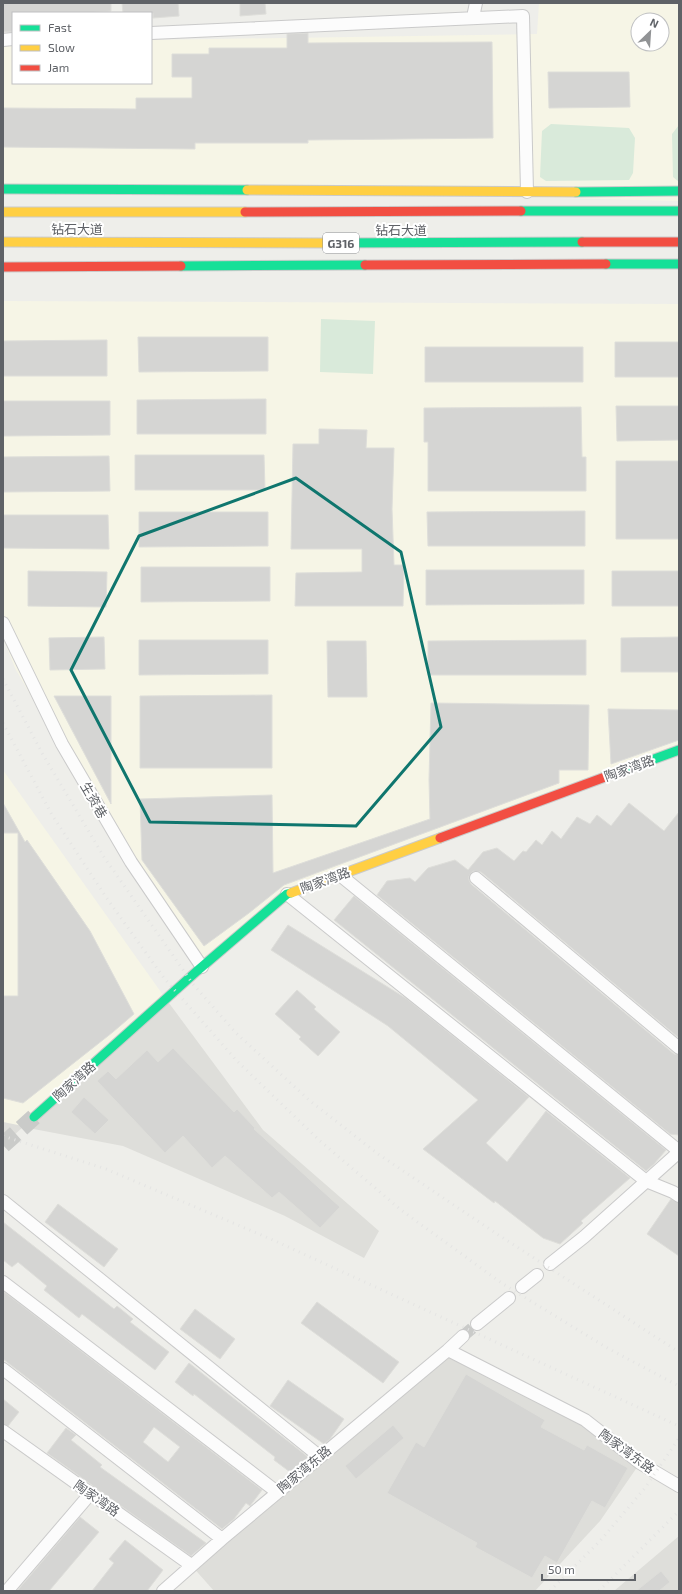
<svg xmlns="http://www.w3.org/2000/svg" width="682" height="1594" font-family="'Exo 2','Noto Sans SC',sans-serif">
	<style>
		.commercial { fill: #f6f5e6; fill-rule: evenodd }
		.industrial { fill: #dededa }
		.green { fill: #d9eada }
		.building { fill: #d5d5d3; stroke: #dededa; fill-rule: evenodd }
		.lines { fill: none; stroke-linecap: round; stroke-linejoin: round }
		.street-tunnel { stroke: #cacbc9; stroke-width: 12; stroke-dasharray: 12 6; stroke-linecap: butt }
		.secondary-tunnel { stroke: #cacbc9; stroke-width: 17; stroke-dasharray: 17 8; stroke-linecap: butt }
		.street-casing { stroke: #cacaca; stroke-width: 14 }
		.fast-casing { stroke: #cacaca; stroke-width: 11 }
		.slow-casing { stroke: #cacaca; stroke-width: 11 }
		.jam-casing { stroke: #cacaca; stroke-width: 11 }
		.street { stroke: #fcfcfc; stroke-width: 12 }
		.fast { stroke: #16e098; stroke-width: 9 }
		.slow { stroke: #ffcf43; stroke-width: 9 }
		.jam { stroke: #f24e42; stroke-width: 9 }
		.rail { stroke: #e4e4e3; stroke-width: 3; stroke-dasharray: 1 5; stroke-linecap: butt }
		.marked { fill: none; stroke: #0f766e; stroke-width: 3; stroke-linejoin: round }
		.labels { text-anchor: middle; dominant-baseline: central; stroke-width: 4; stroke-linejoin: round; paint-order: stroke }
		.shield { fill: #fff; stroke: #8f9195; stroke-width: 1 }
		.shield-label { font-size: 12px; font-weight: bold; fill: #5f6267 }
		.street-label { font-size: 13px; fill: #5f6267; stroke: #fff }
	</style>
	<rect width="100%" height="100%" fill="#eeeeea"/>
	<path class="commercial" d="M539,3H679V201L3,184V42H13V83H151V40L537,34ZM638,20H662V44H638Z
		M3,301L679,304V750L287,894L197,971L130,871L15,668L3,638Z
		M3,770L163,995L58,1088L23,1127L3,1122Z"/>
	<path class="industrial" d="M163,995L263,1130L379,1231L364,1258L285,1216L123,1146L23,1127L3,1145V1122L23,1126L58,1088Z
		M448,1350L585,1420L640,1463L600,1521L535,1591H214L191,1565Z
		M679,1536V1591H614Z"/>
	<path class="green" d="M551,124L629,128L635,138L633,173L629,180L546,181L540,177L542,131Z
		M679,125V182L673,177L672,134Z
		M321,319L375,321L373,374L320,372Z"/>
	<path class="building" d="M3,3H111V11L86,13H13V32H3Z
		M122,3H178L179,16L153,18V13H123Z
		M240,3H265L266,14L240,16Z
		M308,33V43L492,42L493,138L308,140V143H195V149L3,147V108L136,109V98H192V77H172V54H209V48H287V34Z
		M548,72H629L630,107L549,108Z
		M138,337H268V371L139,372Z
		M107,340V376H3V341Z
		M615,342H679V377H615Z
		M425,347H583V382H425Z
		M266,399V434H137V400Z
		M3,401H110V435L3,436Z
		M616,406H679V440L617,441Z
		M581,407L582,457H586V491H428V442H424V408Z
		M319,429L367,430L366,448H394L392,509L394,565H404L403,606H295L296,573L362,572V549H291L293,444H319Z
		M135,455H264L265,490H135Z
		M109,456L110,491L3,492V457Z
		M616,461H679V539H616Z
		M585,511V546H428L427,512Z
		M139,512H268V546L139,547Z
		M3,515H108L109,549L3,548Z
		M141,567H270V601L141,602Z
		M426,570H584V604L426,605Z
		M28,571L107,572L106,607L28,606Z
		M612,571H679V606H612Z
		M104,637L105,669L50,670L49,638Z
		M679,637V672H621V638Z
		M139,640H268V674L139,675Z
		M586,640V675H428V641Z
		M327,641H366L367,697H328Z
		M272,695V768H140V696Z
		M54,696H111V804Z
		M431,703L589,705L588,770H559V783L284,885L249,913L204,946L142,860L140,799L272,795L273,873L430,819L429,779Z
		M608,709L679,710V740L611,764Z
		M3,803L25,842L27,840L90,931L134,1014L113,1032L23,1103L3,1098V996H18V833H3Z
		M629,803L664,831L679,812V1038L481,872L473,871L469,876V880L471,884L674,1054L679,1055V1135L670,1134L377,895L387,881L410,878L415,882L428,868L455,860L468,870L483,852L497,848L514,861L523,851L526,852L536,840L542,845L552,831L561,839L577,817L590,824L597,815L611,826Z
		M354,896L666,1150L654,1164L646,1171L334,920Z
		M288,925L407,999L529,1097L486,1143L507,1162L546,1111L630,1178L581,1221L583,1223L560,1244L543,1238L495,1201L494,1203L423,1149L478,1100L388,1026L271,950Z
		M297,990L316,1007L314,1009L340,1032L318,1056L299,1039L301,1037L275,1014Z
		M173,1048L234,1112L237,1109L255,1128L254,1129L340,1207L320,1228L279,1192L272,1198L225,1156L212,1168L183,1136L165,1153L97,1081L108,1071L116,1079L147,1050L158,1062Z
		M84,1097L109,1120L95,1134L71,1112Z
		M671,1199L679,1203V1256L647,1234Z
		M58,1204L118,1249L104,1267L45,1222Z
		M3,1222L114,1309L117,1306L133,1319L130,1322L169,1352L155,1370L82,1314L79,1318L44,1290L47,1286L18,1262L12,1267L3,1260Z
		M3,1291L262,1490L250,1506L246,1503L234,1519L222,1529L3,1359ZM154,1427L180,1447L168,1462L143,1442Z
		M317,1302L399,1362L383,1383L301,1323Z
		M195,1309L235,1339L220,1359L180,1329Z
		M189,1363L308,1457L306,1459L290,1472L274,1460L275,1457L194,1394L193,1396L175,1382Z
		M466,1374L545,1420L541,1427L584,1450L587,1445L628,1468L605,1508L592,1501L557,1563L545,1556L532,1578L475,1547L477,1543L387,1493L416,1442L424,1447Z
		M288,1380L344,1419L330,1439L324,1444L270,1406Z
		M3,1399L19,1412L8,1426L3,1424Z
		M393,1425L404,1438L356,1479L345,1466Z
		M66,1428L76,1435L71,1440L102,1465L100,1467L206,1543L191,1556L47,1453Z
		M80,1517L99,1532L49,1591H17Z
		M125,1540L163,1570L147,1591H92L114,1563L109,1559Z
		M661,1571L670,1582L659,1591H636Z"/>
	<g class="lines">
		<path class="street-tunnel" d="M463,1336L477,1324"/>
		<path class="secondary-tunnel" d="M3,1145L34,1117"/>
		<defs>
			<path id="street" d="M473,17L476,3
				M151,33L523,16L527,192
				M3,40L13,39
				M3,623L62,744L131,862L202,967
				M340,875L679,1151
				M476,878L679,1048
				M287,894L646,1181L673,1192L679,1196
				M3,1201L319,1456
				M550,1264L584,1237L679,1152
				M3,1282L277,1492
				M522,1287L537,1275
				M477,1324L509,1298
				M448,1350L463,1336
				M3,1369L222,1539
				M3,1431L191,1565
				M7,1591L91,1493
				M163,1591L222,1539L448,1350L585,1420L640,1463L679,1486"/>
			<path id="fast" d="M3,189L247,190
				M576,192L679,191
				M521,211H679
				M327,243L582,242
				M606,264H679
				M181,266L365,265
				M605,777L679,750
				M34,1117L197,971L287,894L291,893"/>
			<path id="slow" d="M247,190L576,192
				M3,212H245
				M3,242L327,243
				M291,893L440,838"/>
			<path id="jam" d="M245,212L521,211
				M582,242H679
				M365,265L606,264
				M3,267L181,266
				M440,838L605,777"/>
		</defs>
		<use href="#street" class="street-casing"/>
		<use href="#fast" class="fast-casing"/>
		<use href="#slow" class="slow-casing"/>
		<use href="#jam" class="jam-casing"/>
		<use href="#street" class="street"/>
		<use href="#fast" class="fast"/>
		<use href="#slow" class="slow"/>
		<use href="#jam" class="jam"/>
		<path class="rail" d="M3,679L42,753L104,857L193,984L236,1033L309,1100L378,1154L497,1234L679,1352
			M3,723L52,815L108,900L164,978L236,1060L319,1140L401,1210L503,1284L609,1349L679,1386
			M3,1136L106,1169L273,1240L679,1426
			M550,1591L600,1541L645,1488L679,1438
			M599,1591L679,1511"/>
	</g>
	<path class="marked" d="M296,478L401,552L441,727L356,826L150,822L71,670L139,536Z"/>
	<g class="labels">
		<rect class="shield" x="323" y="233" width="36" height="20" rx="3"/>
		<g class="shield-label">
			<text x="341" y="243">G316</text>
		</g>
		<g class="street-label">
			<text x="77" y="229">钻石大道</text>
			<text x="401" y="230">钻石大道</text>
			<text transform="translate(629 768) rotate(-20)">陶家湾路</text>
			<text transform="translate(94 800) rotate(60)">生资巷</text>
			<text transform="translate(325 880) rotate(-20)">陶家湾路</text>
			<text transform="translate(74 1081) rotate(-42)">陶家湾路</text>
			<text transform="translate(627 1451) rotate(36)">陶家湾东路</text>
			<text transform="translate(304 1469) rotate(-40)">陶家湾东路</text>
			<text transform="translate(97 1498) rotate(35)">陶家湾路</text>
		</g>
	</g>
	<rect width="682" height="1594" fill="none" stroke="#5f6267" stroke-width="8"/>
	<rect x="12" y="12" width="140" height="72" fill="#ffffff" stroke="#bfc0c2"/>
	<rect x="20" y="25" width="20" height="6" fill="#16e098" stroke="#bfc0c2"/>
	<text x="48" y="32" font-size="12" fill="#5f6267">Fast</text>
	<rect x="20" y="45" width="20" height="6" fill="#ffcf43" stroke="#bfc0c2"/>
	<text x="48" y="52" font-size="12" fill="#5f6267">Slow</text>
	<rect x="20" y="65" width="20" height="6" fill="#f24e42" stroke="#bfc0c2"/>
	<text x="48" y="72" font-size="12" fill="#5f6267">Jam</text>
	<g transform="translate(650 32) rotate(25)"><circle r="19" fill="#ffffff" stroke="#bfc0c2"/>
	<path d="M0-3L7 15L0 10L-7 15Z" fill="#919395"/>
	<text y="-6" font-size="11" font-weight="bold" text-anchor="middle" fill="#5f6267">N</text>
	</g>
	<path d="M542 1574v6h93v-6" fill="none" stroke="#5f6267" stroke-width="2"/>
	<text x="548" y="1574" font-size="12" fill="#5f6267" stroke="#ffffff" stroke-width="3" paint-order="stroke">50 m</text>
</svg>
